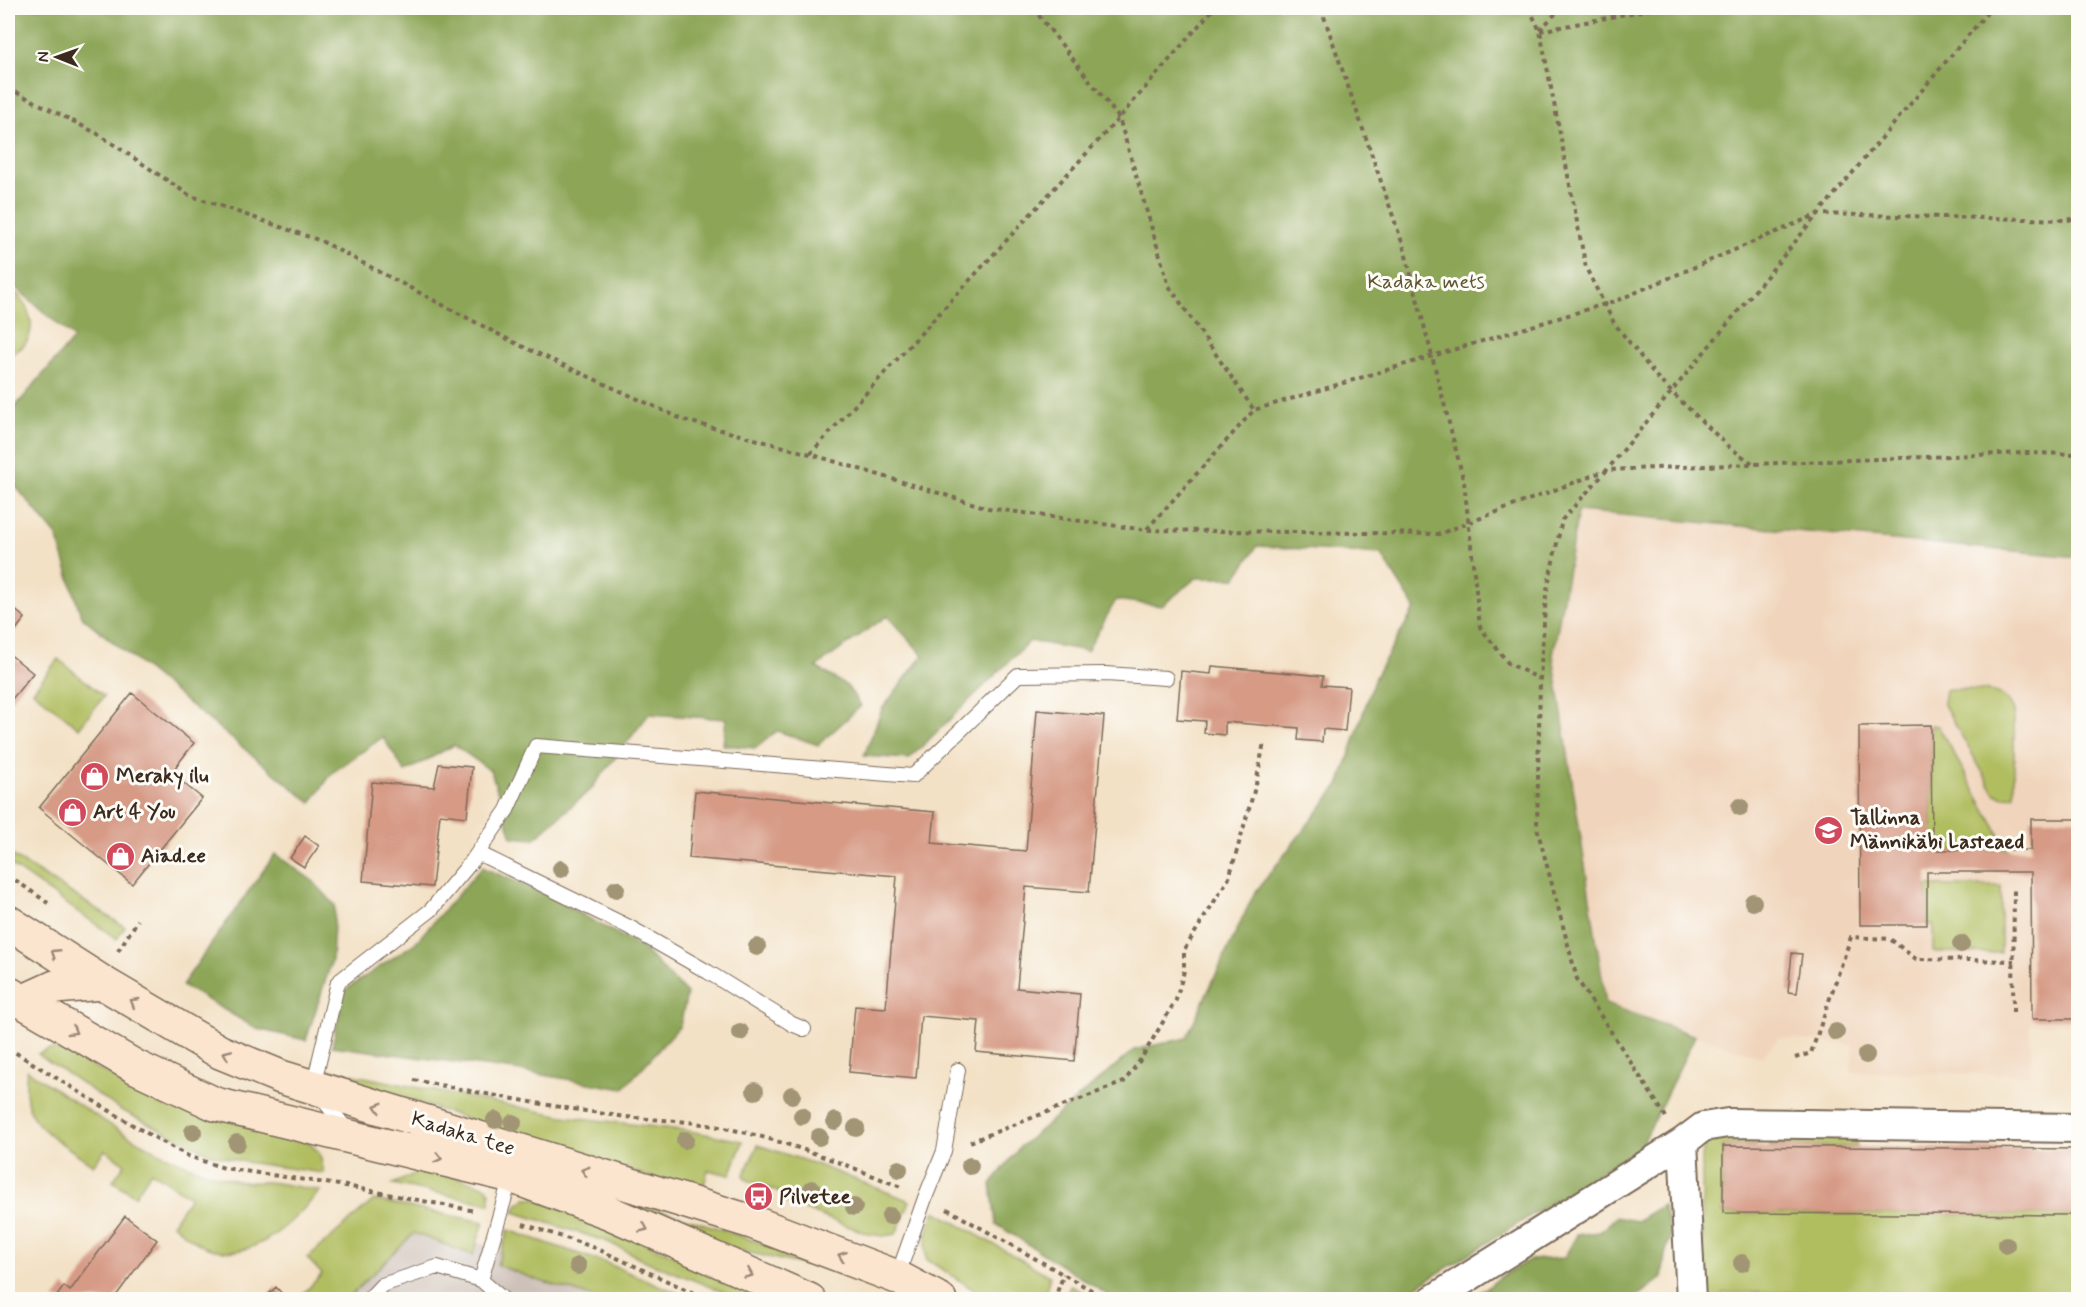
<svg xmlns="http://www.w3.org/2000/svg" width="2086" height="1307" font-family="Mynerve,sans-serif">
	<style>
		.built { fill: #f0d5bc }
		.industrial { fill: #cec1b9 }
		.green { fill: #b1be60; stroke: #76743f; stroke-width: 1.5 }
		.forest { fill: #8ca556; stroke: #64683a; stroke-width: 1.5 }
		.building { fill: #d69a85 }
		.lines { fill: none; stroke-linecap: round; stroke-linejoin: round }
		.lane-casing { stroke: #7b6a59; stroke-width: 16 }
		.street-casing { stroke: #7b6a59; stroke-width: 32 }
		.secondary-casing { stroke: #7b6a59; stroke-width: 36 }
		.path { stroke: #7b6a59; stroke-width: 4; stroke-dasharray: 4.5 4.5; stroke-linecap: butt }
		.lane { stroke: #fff; stroke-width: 14 }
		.street { stroke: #fff; stroke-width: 28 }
		.secondary { stroke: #fbe5cf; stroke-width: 33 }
		.tree { fill: #a19575 }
		.oneway { stroke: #9b8876 }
		.labels { text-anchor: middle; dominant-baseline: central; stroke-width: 6; stroke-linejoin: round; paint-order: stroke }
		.park-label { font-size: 21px; fill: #5e5632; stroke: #fdfcf7 }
		.poi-label { font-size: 21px; font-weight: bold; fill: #3b2a1e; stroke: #fdfcf7; text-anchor: start }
		.street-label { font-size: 21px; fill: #3b2a1e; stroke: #fdfcf7 }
	</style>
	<rect width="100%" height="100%" fill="#fdfcf7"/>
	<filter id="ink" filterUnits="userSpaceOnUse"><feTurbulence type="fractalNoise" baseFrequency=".0167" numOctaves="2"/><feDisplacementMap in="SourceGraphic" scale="12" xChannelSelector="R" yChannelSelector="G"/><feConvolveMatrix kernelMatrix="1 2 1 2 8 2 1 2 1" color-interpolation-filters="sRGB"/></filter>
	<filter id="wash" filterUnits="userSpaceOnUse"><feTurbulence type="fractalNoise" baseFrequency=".008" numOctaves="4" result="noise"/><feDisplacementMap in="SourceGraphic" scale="24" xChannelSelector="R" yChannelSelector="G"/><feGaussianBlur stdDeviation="1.35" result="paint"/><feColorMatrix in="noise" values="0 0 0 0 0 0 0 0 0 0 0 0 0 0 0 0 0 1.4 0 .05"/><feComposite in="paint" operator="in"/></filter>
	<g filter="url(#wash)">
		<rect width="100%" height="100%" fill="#f3e1c6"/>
		<path class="built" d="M1578,511L2078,557V1024H2030L2031,1074L1851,1072L1853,1045L1779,1038L1762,1057L1695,1036L1606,1004L1553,655Z"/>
		<path class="industrial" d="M417,1221L638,1299L333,1300Z"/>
		<path class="green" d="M8,287C26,298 40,326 24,345C21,349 16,351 12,354L8,353Z
			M58,659L104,696L79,728L33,691Z
			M1950,689C1973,690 2006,685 2014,711V795L2005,797L1995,794L1943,703L1945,690Z
			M1931,725L1938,726L2008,850H1932Z
			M8,853L125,927L117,939L8,863Z
			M1927,886H2001V953L1933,952V925H1927Z
			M50,1049L60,1050L130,1085L189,1109L308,1141L320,1154L324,1173L245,1162L211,1154L121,1110L38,1054Z
			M27,1070C93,1114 159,1163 238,1181C247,1183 256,1182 266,1182C284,1183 302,1188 320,1191C293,1221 256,1262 211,1249C197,1245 184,1233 172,1224L190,1197L151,1171L135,1196L113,1181L125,1164L105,1150L93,1165C78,1154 42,1133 33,1117C25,1104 25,1085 27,1070Z
			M329,1070L563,1116L689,1131L743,1141L730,1175L708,1170L704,1185L661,1181L331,1075Z
			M1755,1131L1754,1146H1723V1213L2078,1215V1295L1996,1294L1995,1299L1970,1300L1969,1294L1882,1293L1881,1299L1828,1300L1827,1292L1723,1293V1299L1703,1300L1702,1157L1704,1145L1708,1139Z
			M1770,1131L1856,1132V1147L1770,1146Z
			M758,1145L818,1165L910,1201L896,1234L883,1236L868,1234L785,1202L783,1194L745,1179L744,1174Z
			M438,1171L487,1187L490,1193V1204L393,1184L418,1172Z
			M616,1196L721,1229L807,1259L805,1265L718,1246L614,1198Z
			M526,1198H534L783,1299H741L648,1262L608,1242L514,1212L517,1205Z
			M374,1200L484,1222L473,1255L414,1233L347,1299H298L322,1274L307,1258Z
			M935,1211L1050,1276L1044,1299H988L926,1259C924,1241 928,1227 935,1211Z
			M508,1230L606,1263L692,1299H599L537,1280L497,1265Z
			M1071,1285L1097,1299H1064Z"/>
		<path class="forest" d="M8,8H2078V557L1578,511L1553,655L1606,1004L1695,1036L1641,1147L1397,1299H1114L996,1224L991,1184L1020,1147L1134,1050L1186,1038L1254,894L1340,783L1375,677L1415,608L1381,554L1257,546L1236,578H1196L1162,606L1116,600L1087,651L1030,641L909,759L864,756L882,709L923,655L887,616L816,667L847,686L861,706L818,745L777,731L756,748L723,745L726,719L649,714L591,789L534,839L512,837L491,771L454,745L405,772L383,737L332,773L311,803L81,616L57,536L8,477L9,414L74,338L8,281Z
			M275,854L313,881L335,905L332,960L306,1040L257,1029L182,985Z
			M482,867L547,895L641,947L687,994L680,1026L623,1089L515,1070L332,1046L345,990L415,943Z
			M1663,1205L1671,1235L1665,1255L1662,1278L1633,1299H1468L1487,1288L1500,1277L1529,1260L1564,1258L1577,1235L1600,1232L1616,1217L1637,1221Z"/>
		<g id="blocks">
			<path class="building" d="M8,604L25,618L8,640Z
				M8,653L33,673L8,704Z
				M1212,666L1323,676L1322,685L1349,687L1345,731L1323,729L1322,742L1298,740L1299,728L1225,722V735L1204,733L1205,721L1177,719L1181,671L1211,674Z
				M132,693L194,743L171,773L202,798L132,884L39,808Z
				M1037,710L1104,716L1089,892L1026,887L1017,988L1080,994L1074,1061L976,1052L979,1021L921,1016L916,1078L849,1072L855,1006L886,1008L897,876L689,858L695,791L935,812L932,843L1026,851Z
				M1931,725L1932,850H2031V819H2078V1019H2032L2031,872H1927V925H1860L1859,726Z
				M439,764L472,767L467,817L440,814L432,887L363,881L372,782L434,787Z
				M305,836L319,846L304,867L290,858Z
				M1792,953L1802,954L1797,993L1788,992Z
				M1723,1146L2078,1149V1215L1723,1213Z
				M125,1216L157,1240L113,1300H54L64,1286L70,1291Z
				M276,1287L288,1300H263Z"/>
		</g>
	</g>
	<g filter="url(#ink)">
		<use href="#blocks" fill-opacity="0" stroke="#7b6a59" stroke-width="1.5"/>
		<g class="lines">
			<defs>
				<path id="lane" d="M478,853L631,928L708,972L792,1024L804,1029
					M348,1131L313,1087L338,982L431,910L472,861L507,810L536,746L913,776L1018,675L1106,674L1166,678
					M897,1277L925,1198L944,1151L958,1070
					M481,1280L511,1176
					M368,1300L382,1285L437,1267L481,1280L504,1300"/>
				<path id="street" d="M1683,1142L1691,1300
					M1432,1300L1683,1142L1703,1127L1728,1123L2078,1128"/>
				<path id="secondary" d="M8,922L103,983L220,1052L281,1077L342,1096L752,1222L897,1277L940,1300
					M8,993L136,1067L215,1104L511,1176L608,1212L809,1300
					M22,1002L55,987L103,983"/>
			</defs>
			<use href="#lane" class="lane-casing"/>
			<use href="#street" class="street-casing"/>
			<use href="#secondary" class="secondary-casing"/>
			<path class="path" d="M1033,8L1119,118L1169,286L1254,410
				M1321,8L1404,248L1432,356L1464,482L1480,627L1508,663L1540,679
				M1529,8L1540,31L1586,268L1614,323L1660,381L1729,447L1752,463
				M1540,30L1561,8
				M1540,31L1657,8
				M8,88L98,134L189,195L321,241L517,344L684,420L810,454L988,508L1146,530L1439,534L1607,470L1818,214L1991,8
				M810,454L1119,118L1214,8
				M1147,529L1254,410L1618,300L1818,214L2068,220L2078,217
				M8,875L48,903
				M118,951L138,920
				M2013,1012L2014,887
				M8,1048L136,1127L188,1156L224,1168L346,1186L475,1211
				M1795,1058L1811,1053L1851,937L1890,939L1916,959L2014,961
				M414,1080C484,1094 555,1107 626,1117C653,1120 681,1120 708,1125C775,1136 840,1162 903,1188
				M1666,1117L1577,979L1537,828L1540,679L1546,594L1562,520L1607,470L2024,453L2078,454
				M970,1142L1124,1082L1141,1059L1176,1000L1184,971V950L1229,878L1256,784L1264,742
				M947,1209L1109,1300
				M523,1224L593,1247L709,1300
				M1054,1300L1064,1274"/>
			<use href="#lane" class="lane"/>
			<use href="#street" class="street"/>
			<use href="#secondary" class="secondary"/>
		</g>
		<g class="tree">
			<circle cx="1740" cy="807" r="9"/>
			<circle cx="561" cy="869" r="9"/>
			<circle cx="616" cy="889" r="9"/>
			<circle cx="1753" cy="902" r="9"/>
			<circle cx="1961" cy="944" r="9"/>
			<circle cx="757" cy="947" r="9"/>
			<circle cx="740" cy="1032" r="9"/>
			<circle cx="1836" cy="1032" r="9"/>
			<circle cx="1866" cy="1055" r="9"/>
			<circle cx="755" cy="1091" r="9"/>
			<circle cx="792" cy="1095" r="9"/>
			<circle cx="802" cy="1116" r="9"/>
			<circle cx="495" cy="1120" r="9"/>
			<circle cx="835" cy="1121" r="9"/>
			<circle cx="513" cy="1123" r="9"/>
			<circle cx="856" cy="1128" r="9"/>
			<circle cx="193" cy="1132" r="9"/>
			<circle cx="819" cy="1137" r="9"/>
			<circle cx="685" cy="1140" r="9"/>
			<circle cx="237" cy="1143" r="9"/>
			<circle cx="970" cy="1166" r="9"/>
			<circle cx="899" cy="1169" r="9"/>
			<circle cx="812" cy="1189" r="9"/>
			<circle cx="854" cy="1207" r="9"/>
			<circle cx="890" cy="1216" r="9"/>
			<circle cx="2006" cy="1245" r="9"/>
			<circle cx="1742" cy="1263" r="9"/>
			<circle cx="578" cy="1266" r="9"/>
		</g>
		<defs><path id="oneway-chevron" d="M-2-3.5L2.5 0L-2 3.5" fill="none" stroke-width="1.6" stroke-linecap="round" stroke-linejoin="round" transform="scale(1.5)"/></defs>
		<g class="oneway">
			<use href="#oneway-chevron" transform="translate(55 953) rotate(-147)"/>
			<use href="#oneway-chevron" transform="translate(134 1002) rotate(-149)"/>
			<use href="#oneway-chevron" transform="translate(73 1031) rotate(30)"/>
			<use href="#oneway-chevron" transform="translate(227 1054) rotate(-157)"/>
			<use href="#oneway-chevron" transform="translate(378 1107) rotate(-163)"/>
			<use href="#oneway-chevron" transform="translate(438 1158) rotate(14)"/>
			<use href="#oneway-chevron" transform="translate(585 1171) rotate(-163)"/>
			<use href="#oneway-chevron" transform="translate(644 1228) rotate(24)"/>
			<use href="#oneway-chevron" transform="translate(842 1256) rotate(-159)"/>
			<use href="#oneway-chevron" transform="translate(749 1274) rotate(23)"/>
		</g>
	</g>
	<defs>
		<symbol id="shop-disc" viewBox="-11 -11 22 22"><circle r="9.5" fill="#d1495b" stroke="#fdfcf7"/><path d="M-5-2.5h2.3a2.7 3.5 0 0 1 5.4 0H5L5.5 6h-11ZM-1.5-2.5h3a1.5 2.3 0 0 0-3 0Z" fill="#fff"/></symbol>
		<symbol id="school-disc" viewBox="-11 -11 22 22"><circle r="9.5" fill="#d1495b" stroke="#fdfcf7"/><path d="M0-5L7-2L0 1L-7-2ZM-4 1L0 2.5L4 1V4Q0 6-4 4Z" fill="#fff"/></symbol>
		<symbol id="bus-disc" viewBox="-11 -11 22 22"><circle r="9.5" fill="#d1495b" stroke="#fdfcf7"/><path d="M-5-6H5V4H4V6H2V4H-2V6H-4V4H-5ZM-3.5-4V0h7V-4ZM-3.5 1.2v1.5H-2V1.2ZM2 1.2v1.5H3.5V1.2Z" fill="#fff"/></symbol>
	</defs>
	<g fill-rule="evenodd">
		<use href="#shop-disc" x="78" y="760" width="33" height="33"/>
		<use href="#shop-disc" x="56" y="796" width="33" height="33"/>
		<use href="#school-disc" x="1812" y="814" width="33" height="33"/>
		<use href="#shop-disc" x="104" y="840" width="33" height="33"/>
		<use href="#bus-disc" x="742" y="1180" width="33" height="33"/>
	</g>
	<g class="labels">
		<g class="park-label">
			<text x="1426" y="282">Kadaka mets</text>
		</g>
		<g class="poi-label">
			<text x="116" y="776">Meraky ilu</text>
			<text x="93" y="812">Art 4 You</text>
			<text x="1850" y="818">Tallinna<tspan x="1850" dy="24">Männikäbi Lasteaed</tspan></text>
			<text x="141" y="856">Aiad.ee</text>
			<text x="779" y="1197">Pilvetee</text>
		</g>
		<g class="street-label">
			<text transform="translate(463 1134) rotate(17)">Kadaka tee</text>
		</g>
	</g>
	<rect width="2086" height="1307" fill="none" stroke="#fdfcf7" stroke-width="30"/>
	<g transform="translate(57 57) rotate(271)" stroke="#fdfcf7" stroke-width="4.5" paint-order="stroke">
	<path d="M0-4.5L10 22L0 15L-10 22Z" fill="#3b2a1e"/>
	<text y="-9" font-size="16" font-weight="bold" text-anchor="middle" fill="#3b2a1e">N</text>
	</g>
</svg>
